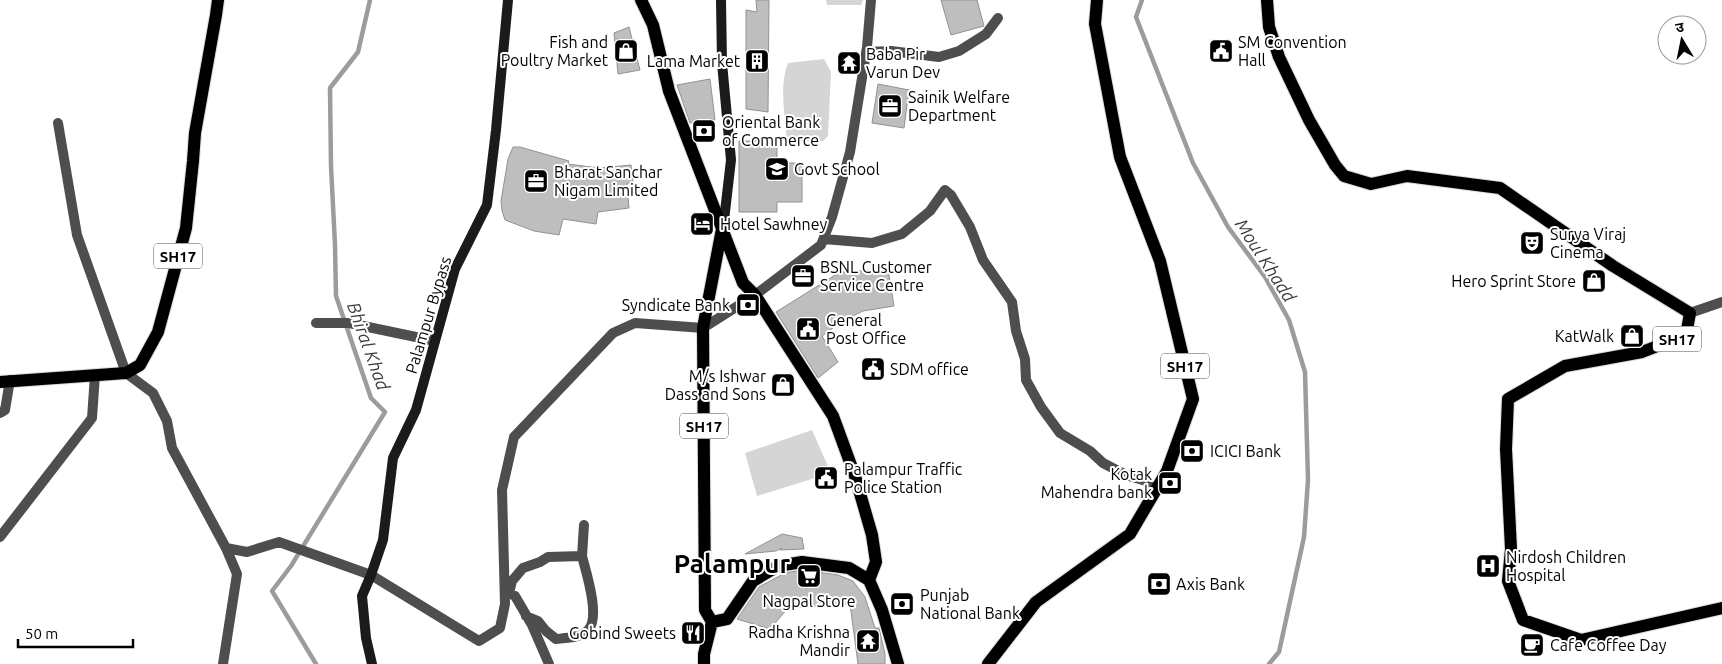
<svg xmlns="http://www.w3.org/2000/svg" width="1722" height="664" font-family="Ubuntu,'Noto Sans Devanagari',sans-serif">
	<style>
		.green { fill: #d5d5d5 }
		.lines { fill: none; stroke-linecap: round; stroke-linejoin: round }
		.stream { stroke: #9c9c9c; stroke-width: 4.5 }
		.building { fill: #bebebe; stroke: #929292 }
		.primary-casing { stroke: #dbdbdb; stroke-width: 14 }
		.street { stroke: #4e4e4e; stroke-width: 10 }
		.secondary { stroke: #1b1b1b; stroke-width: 10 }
		.primary { stroke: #000; stroke-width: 12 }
		.labels { text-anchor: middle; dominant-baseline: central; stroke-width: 4; stroke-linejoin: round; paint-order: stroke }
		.shield { fill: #fff; stroke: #4c4c4c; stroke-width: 1 }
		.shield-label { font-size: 15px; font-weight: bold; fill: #000 }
		.poi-label { font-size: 16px; fill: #000; stroke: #fff; text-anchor: start }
		.street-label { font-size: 16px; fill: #000; stroke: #fff }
		.water-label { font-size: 18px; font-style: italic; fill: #3d3d3d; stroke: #fff }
		.town-label { font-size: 26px; font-weight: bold; fill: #000; stroke: #fff }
	</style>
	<rect width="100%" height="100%" fill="#fff"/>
	<path class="green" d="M826,0H863L861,5H827Z
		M824,59L831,72L828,136L823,141H787C785,118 779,85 788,63Z
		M812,430L831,473L757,496L745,453Z"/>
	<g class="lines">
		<path class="stream" d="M1142,0L1136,17L1193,163L1228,227L1265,277L1289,320L1305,372L1308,480L1304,537L1279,652L1269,664
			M316,664L272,591L291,566L385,412L371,398L336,296L335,245L331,166L330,88L358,52L370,0"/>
	</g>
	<path class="building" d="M756,0H769L768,112L746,109V10L757,12Z
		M941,0H977L984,26L951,35Z
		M629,27L640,70L618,74L614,33Z
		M710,79L715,120L690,123L677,85Z
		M878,84L909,90L904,128L872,123Z
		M739,141H777V163H802V202H777V212H739Z
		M513,147H520L569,161L568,164L599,168L631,165L633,183H627L629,208L598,212L596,224L563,219L559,235L534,231L505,220L502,211L501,201L508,159Z
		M888,269L894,306L863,311L841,322L822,336L838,362L818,378L776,312L840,272Z
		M782,534L802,538L804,549L780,550L782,548L776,551L745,554Z
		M802,570L838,575L853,581L865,597L875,628H879L885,654V664H858L850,604L788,608L770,629L737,619L759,587L785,573Z"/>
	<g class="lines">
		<defs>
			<path id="primary" d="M641,0L653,25L669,91L743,283L755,295L833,416L855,476L872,535L876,562L869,580
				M1267,0L1269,27L1279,57L1309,120L1335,165L1344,176L1371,184L1407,176L1500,188L1613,266L1690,313L1686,335L1642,352L1565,366L1508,399L1506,449L1511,549L1508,581L1523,620L1581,640L1722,608
				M0,382L126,373L140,365L158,332L186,228L193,161L195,133L216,15L218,0
				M712,622L705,610L703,328L722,229
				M712,622L727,619L753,581L778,566L802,562L849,568L869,580L882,610L898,664
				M704,664V654L712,622
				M988,664L1036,602L1130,534L1167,471L1193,399L1160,261L1120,157L1095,24L1097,0"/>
		</defs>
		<use href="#primary" class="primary-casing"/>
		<path class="street" d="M867,52L891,51L939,57L959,51L986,34L998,18
			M58,123L77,235L126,373L153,393L167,421L172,448L226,548L247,552L279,542L371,575L479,641L500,628L505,604L502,490L514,437L613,333L635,323L703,328L755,295L821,245L832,217L850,152L867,47L871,0
			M824,239L872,243L902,234L930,211L945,190L951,195L970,227L983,260L1012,302L1016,331L1025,359L1026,380L1041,407L1060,433L1090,451L1103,463L1126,475L1146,481L1155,491
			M1690,313L1722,302
			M316,323H349L435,341
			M0,413L5,410L10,380
			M0,537L92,418L95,375
			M505,591L515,596L532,625L549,664
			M509,593L512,581L523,568L540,562L548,557L582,556L584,525
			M526,616L538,621L546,631L556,639C566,638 582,638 589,629C600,615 586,572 582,556
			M223,664L237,574L226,548"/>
		<path class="secondary" d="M721,0L722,63L731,160L723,229
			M372,664L366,638L362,596L371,575L383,540L393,458L416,410L455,269L487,205L496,130L508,0"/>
		<use href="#primary" class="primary"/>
	</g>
	<defs>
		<symbol id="shop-square" viewBox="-11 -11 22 22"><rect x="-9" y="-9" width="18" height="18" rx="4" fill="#000" stroke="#fff"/><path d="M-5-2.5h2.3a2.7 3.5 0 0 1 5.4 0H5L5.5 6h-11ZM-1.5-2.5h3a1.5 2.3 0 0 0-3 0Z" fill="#fff"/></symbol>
		<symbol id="civic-square" viewBox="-11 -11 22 22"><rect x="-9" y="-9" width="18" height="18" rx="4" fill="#000" stroke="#fff"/><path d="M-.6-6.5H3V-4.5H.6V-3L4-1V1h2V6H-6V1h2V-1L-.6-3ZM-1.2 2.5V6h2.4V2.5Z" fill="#fff"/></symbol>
		<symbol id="building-square" viewBox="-11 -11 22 22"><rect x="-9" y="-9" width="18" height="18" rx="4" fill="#000" stroke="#fff"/><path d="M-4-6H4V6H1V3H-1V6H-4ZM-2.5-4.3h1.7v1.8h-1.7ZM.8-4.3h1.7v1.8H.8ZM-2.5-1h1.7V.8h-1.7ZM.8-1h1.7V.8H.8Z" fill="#fff"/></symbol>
		<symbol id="temple-square" viewBox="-11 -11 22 22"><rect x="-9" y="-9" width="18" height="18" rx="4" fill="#000" stroke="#fff"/><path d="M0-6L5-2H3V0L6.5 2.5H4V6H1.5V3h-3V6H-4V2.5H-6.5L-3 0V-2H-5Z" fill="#fff"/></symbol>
		<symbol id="office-square" viewBox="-11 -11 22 22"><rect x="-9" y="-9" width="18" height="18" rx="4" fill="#000" stroke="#fff"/><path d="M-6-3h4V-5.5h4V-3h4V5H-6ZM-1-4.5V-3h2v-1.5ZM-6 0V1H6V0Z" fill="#fff"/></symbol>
		<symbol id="bank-square" viewBox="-11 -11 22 22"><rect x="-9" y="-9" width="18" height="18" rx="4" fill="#000" stroke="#fff"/><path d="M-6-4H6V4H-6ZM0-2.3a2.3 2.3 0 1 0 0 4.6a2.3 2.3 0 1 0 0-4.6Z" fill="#fff"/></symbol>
		<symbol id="school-square" viewBox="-11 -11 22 22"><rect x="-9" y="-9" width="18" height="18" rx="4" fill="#000" stroke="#fff"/><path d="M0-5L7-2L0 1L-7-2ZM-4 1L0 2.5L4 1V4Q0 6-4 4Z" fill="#fff"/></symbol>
		<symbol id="hotel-square" viewBox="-11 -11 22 22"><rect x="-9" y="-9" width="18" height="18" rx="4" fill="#000" stroke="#fff"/><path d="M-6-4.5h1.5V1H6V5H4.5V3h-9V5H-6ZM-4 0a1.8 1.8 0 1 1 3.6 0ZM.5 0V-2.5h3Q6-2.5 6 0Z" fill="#fff"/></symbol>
		<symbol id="theatre-square" viewBox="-11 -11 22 22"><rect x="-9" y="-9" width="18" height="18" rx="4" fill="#000" stroke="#fff"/><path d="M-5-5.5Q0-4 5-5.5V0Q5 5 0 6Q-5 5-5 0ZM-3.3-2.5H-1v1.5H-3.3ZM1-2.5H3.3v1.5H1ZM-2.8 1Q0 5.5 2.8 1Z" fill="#fff"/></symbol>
		<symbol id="hospital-square" viewBox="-11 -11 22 22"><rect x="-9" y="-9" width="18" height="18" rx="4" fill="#000" stroke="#fff"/><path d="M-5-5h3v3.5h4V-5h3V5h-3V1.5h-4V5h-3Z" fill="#fff"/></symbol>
		<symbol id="supermarket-square" viewBox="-11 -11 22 22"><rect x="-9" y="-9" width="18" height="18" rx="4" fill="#000" stroke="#fff"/><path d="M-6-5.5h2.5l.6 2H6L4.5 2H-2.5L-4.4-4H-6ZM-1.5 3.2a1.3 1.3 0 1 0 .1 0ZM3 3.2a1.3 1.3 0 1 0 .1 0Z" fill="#fff"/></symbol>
		<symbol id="restaurant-square" viewBox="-11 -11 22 22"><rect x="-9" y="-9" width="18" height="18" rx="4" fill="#000" stroke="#fff"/><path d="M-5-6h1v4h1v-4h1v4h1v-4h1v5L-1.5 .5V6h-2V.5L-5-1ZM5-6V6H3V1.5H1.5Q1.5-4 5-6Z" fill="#fff"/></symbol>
		<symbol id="cafe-square" viewBox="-11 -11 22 22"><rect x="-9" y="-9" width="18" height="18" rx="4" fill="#000" stroke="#fff"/><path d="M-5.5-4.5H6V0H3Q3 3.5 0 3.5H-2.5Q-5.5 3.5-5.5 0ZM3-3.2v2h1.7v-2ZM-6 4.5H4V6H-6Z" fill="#fff"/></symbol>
	</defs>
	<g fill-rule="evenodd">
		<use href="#shop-square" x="612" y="37" width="28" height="28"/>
		<use href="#civic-square" x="1207" y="37" width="28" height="28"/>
		<use href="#building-square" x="743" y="47" width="28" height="28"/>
		<use href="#temple-square" x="835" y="49" width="28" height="28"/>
		<use href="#office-square" x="876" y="92" width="28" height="28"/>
		<use href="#bank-square" x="690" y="117" width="28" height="28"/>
		<use href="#school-square" x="763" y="155" width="28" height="28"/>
		<use href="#office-square" x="522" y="167" width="28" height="28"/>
		<use href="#hotel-square" x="688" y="210" width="28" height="28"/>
		<use href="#theatre-square" x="1518" y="229" width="28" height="28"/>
		<use href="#office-square" x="789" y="262" width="28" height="28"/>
		<use href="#shop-square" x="1580" y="267" width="28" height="28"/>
		<use href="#bank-square" x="734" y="291" width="28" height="28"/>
		<use href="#civic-square" x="794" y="315" width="28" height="28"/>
		<use href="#shop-square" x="1618" y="322" width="28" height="28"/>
		<use href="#civic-square" x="859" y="355" width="28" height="28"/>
		<use href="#shop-square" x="769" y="371" width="28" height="28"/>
		<use href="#bank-square" x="1178" y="437" width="28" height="28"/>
		<use href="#civic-square" x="812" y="464" width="28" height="28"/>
		<use href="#bank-square" x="1156" y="469" width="28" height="28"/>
		<use href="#hospital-square" x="1474" y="552" width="28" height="28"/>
		<use href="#supermarket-square" x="795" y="562" width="28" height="28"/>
		<use href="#bank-square" x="1145" y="570" width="28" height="28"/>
		<use href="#bank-square" x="888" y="590" width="28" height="28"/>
		<use href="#restaurant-square" x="679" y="619" width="28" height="28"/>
		<use href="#temple-square" x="854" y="627" width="28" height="28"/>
		<use href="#cafe-square" x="1518" y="631" width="28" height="28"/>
	</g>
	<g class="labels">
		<g class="shield">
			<rect x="154" y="243.5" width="48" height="25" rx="4"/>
			<rect x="1653" y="326.5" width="48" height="25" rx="4"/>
			<rect x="1161" y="353.5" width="48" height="25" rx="4"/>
			<rect x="680" y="413.5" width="48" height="25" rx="4"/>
		</g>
		<g class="shield-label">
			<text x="178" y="256">SH17</text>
			<text x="1677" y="339">SH17</text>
			<text x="1185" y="366">SH17</text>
			<text x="704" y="426">SH17</text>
		</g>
		<g class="poi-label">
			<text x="608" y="42" text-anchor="end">Fish and<tspan x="608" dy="18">Poultry Market</tspan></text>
			<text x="1238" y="42">SM Convention<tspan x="1238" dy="18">Hall</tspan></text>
			<text x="866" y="54">Baba Pir<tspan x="866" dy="18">Varun Dev</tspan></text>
			<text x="740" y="61" text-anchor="end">Lama Market</text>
			<text x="908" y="97">Sainik Welfare<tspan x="908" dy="18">Department</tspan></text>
			<text x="722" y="122">Oriental Bank<tspan x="722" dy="18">of Commerce</tspan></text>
			<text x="794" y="169">Govt School</text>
			<text x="554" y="172">Bharat Sanchar<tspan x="554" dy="18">Nigam Limited</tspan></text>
			<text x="720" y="224">Hotel Sawhney</text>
			<text x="1550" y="234">Surya Viraj<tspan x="1550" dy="18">Cinema</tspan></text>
			<text x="820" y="267">BSNL Customer<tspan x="820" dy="18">Service Centre</tspan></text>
			<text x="1576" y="281" text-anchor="end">Hero Sprint Store</text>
			<text x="730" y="305" text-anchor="end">Syndicate Bank</text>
			<text x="826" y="320">General<tspan x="826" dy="18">Post Office</tspan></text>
			<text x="1614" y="336" text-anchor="end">KatWalk</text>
			<text x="890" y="369">SDM office</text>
			<text x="766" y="376" text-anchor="end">M/s Ishwar<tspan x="766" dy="18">Dass and Sons</tspan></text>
			<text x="1210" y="451">ICICI Bank</text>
			<text x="844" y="469">Palampur Traffic<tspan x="844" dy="18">Police Station</tspan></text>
			<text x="1152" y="474" text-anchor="end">Kotak<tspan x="1152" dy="18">Mahendra bank</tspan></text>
			<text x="1506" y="557">Nirdosh Children<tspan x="1506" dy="18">Hospital</tspan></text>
			<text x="1176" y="584">Axis Bank</text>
			<text x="920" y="595">Punjab<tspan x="920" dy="18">National Bank</tspan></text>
			<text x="809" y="601" text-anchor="middle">Nagpal Store</text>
			<text x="850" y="632" text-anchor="end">Radha Krishna<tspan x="850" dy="18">Mandir</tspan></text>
			<text x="676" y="633" text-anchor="end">Gobind Sweets</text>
			<text x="1550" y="645">Cafe Coffee Day</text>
		</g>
		<g class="street-label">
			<text transform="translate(428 315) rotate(-73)">Palampur Bypass</text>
		</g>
		<g class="water-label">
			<text transform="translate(1266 260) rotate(57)">Moul Khadd</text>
			<text transform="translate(369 346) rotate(70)">Bhiral Khad</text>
		</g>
		<g class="town-label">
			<text x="732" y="563">Palampur</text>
		</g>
	</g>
	<g transform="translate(1682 40) rotate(350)"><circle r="24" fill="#ffffff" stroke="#999999"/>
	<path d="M0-4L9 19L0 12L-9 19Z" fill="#000000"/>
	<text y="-8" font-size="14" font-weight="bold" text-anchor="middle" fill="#000000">उ</text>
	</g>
	<path d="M18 639v8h115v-8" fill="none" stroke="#000000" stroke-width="2.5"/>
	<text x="25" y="639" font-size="15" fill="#000000" stroke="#ffffff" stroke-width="4" paint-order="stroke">50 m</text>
</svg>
